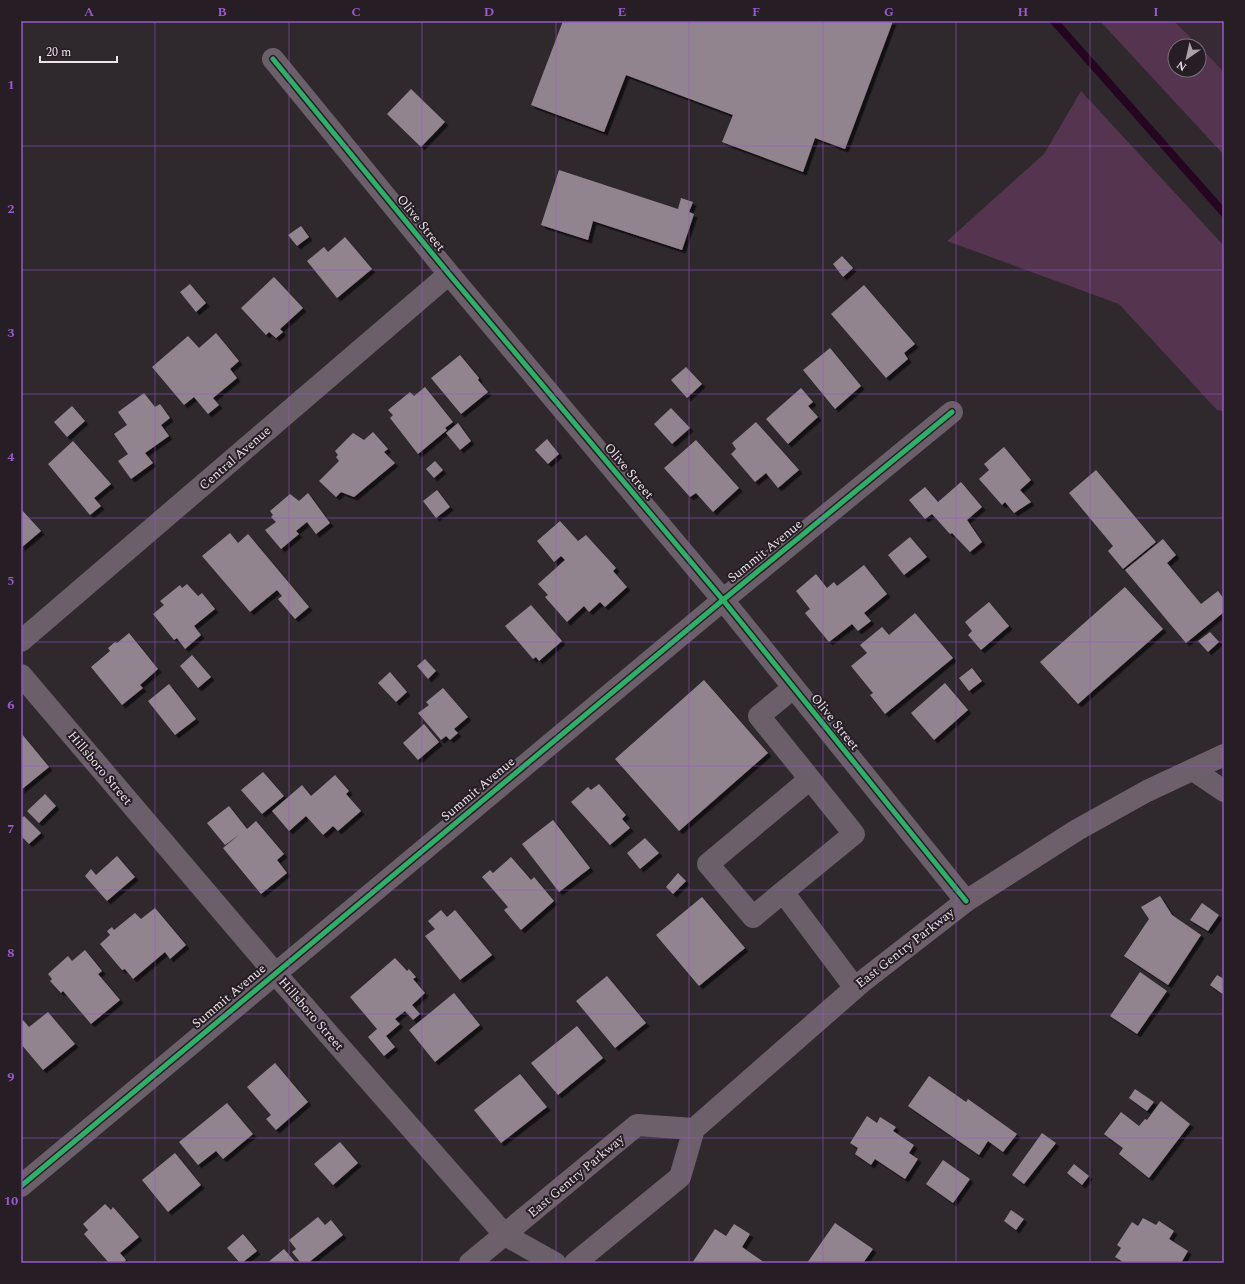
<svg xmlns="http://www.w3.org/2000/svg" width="1245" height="1284" font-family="Spectral,serif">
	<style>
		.built { fill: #382a35 }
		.green { fill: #55344f }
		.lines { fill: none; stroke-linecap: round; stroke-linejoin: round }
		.stream { stroke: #250621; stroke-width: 8 }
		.building { fill: #92848f; filter: url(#shadow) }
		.minor { stroke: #6b5f6a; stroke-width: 22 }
		.major { stroke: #6d606a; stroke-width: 22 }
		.cycleway-casing { stroke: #271d25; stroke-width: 8 }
		.cycleway { stroke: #2db169; stroke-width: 5 }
		.grid { fill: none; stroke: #975aca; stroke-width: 1; stroke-opacity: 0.55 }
		.labels { text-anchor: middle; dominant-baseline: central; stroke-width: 4; stroke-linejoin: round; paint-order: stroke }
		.street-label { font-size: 13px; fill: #ebe4e9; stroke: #271d25 }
		.neatline { fill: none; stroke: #975aca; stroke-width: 1.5 }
		.grid-label { font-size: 13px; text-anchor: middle; font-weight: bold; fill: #975aca }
	</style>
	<defs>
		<filter id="shadow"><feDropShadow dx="3.5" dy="3.5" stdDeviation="0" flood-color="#0009"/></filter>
	</defs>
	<rect width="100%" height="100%" fill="#2f292e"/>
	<path class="built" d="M1174,21H1224V72L1199,46Z"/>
	<path class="green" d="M1100,21H1174L1199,46H1175V70H1199V46L1224,72V155Z
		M1081,91L1224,246V411L1217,410L1119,304L947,241L1044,154Z"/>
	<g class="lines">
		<path class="stream" d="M1054,21L1224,213"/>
	</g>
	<path class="building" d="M563,21H893L845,149L815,138L803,172L722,142L733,115L626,75L604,132L531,105Z
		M411,89L445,122L421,147L387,114Z
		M559,170L678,209L681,198L693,202L689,212L694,214L682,250L593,221L588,240L541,225Z
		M301,226L309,237L297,246L288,235Z
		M345,237L372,269L337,298L307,261L324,247L328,252Z
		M842,256L853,268L843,277L833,264Z
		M274,277L303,308L280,329L283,332L276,338L269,332L266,335L241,308Z
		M190,284L206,303L196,312L180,292Z
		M864,285L915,344L904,353L908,359L886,378L831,314Z
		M216,333L239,361L230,369L237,378L213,398L219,405L208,414L194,397L184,405L152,367L188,336L199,348Z
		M830,348L861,386L835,409L803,370Z
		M460,355L479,378L478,380L488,392L461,414L431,378Z
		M686,367L702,384L687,398L671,380Z
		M425,387L453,422L445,428L447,430L418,454L390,418L393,415L388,410L410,392L414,396Z
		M801,388L813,402L808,406L818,417L788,444L766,419Z
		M144,393L155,407L160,404L170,418L161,425L169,436L145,453L153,463L131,479L118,461L128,454L114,434L127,425L118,412Z
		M72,406L85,421L67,437L54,422Z
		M671,408L690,428L672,444L654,424Z
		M756,422L799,470L778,488L766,473L755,482L731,454L736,449L732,443Z
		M458,423L471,441L460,450L446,433Z
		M373,432L388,449L384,452L395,463L354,497L341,492L336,497L319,481L339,461L336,457L338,455L335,451L353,433L364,440Z
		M547,439L559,454L548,464L535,450Z
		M696,440L739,488L713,512L696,493L690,497L664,468Z
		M73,441L111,484L94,498L101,506L90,515L48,464Z
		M1004,447L1031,480L1020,490L1031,502L1014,513L1005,502L1002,505L979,479L989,470L984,464Z
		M435,461L443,470L434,478L426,469Z
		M1096,470L1156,542L1123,569L1108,551L1113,546L1069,493Z
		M961,482L982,507L967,520L982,542L970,552L952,533L950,534L932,514L925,519L909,500L925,487L938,502Z
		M437,490L450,507L436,518L423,501Z
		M308,493L330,523L316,534L307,522L296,531L299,534L281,549L265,530L276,522L271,517L273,515L270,511L290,494L299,501Z
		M21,509L41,531L21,548Z
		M560,521L578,541L586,535L616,568L613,571L627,587L605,607L600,602L589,612L584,606L567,622L545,597L548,595L538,584L565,560L561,556L554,562L537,541Z
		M230,533L238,543L248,534L309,607L295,619L278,599L282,596L277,590L250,612L202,556Z
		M910,537L927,557L904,575L888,555Z
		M1163,539L1176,555L1167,563L1201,604L1218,591L1224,599V612L1186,643L1125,570Z
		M864,565L887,594L864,613L871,621L858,631L852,624L829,642L805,613L810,609L796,591L816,574L827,588L834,582L837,586Z
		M187,584L198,596L202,593L215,609L194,626L201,635L185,649L177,638L174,640L153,614L164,605L160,601L180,585L182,588Z
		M1125,587L1163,629L1078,704L1040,662Z
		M989,602L1009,626L981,650L968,635L972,631L965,622Z
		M531,605L562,641L539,661L536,657L533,659L505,626Z
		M915,613L953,658L885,714L870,695L873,693L851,666L867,653L860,645L882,627L889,635Z
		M1210,632L1219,642L1208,652L1198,641Z
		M129,633L158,669L140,685L143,688L122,705L91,667L110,651L108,648L115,642L117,643Z
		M192,655L211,677L198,688L180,666Z
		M425,659L436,671L428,679L417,666Z
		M972,668L982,681L969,691L959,678Z
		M390,672L407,692L396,702L378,683Z
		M704,680L768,753L679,831L615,759Z
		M945,683L968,710L934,740L911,713Z
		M169,684L196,719L175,735L148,701Z
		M443,688L468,717L454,729L458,733L450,740L446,736L441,740L418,713L429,705L426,702Z
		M424,724L439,742L418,760L403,743Z
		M21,733L49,767L21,790Z
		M263,772L284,796L262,814L241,790Z
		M335,775L349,791L346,794L361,811L338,831L333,826L323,835L306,816L289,831L272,811L302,785L311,796Z
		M599,784L626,815L622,819L630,828L610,845L571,802L588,787L591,790Z
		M45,794L56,806L39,823L27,811Z
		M229,806L247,829L256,821L284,854L277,860L287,873L261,894L223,848L240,834L225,845L207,823Z
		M24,816L41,833L29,844L21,836V819Z
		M553,820L590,868L559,892L522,844Z
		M645,838L659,853L640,869L627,853Z
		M117,856L135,877L107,901L85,876L91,869L96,875Z
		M511,857L531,880L534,877L554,901L521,930L504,910L508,907L482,877L490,870L493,873Z
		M678,873L686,881L673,894L666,887Z
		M1160,896L1172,915L1201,935L1168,985L1124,956L1149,919L1141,907Z
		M702,897L745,948L699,986L656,935Z
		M1202,903L1219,915L1208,931L1190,920Z
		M155,908L186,945L170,959L165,952L133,979L125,969L122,970L100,944L110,935L107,931L112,927L114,930L135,913L141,919Z
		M441,910L447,917L455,910L492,955L460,980L425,936L435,929L428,921Z
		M85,950L102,971L98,974L120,1000L91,1024L63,991L61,993L50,981L52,979L48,974L68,956L72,961Z
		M395,958L407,971L409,969L416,977L413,979L425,993L412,1005L420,1014L413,1020L405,1011L395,1019L400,1024L386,1036L395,1047L384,1056L368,1037L377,1029L350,997Z
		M1140,972L1167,991L1137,1034L1110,1016Z
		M1217,975L1224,979V995L1210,985Z
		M607,976L646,1023L615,1048L576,1001Z
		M454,993L480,1025L435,1062L409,1030Z
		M48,1012L75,1044L43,1070L21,1044V1022L23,1020L29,1027Z
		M577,1026L603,1058L558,1095L531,1063Z
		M275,1063L308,1102L276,1130L266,1119L271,1115L247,1087Z
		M520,1074L547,1107L501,1143L474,1110Z
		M929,1076L966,1102L968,1099L1017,1134L1003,1152L988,1141L979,1155L908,1106Z
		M1135,1089L1154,1102L1147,1111L1129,1098Z
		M1161,1101L1190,1124L1149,1178L1119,1154L1123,1148L1104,1134L1121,1112L1139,1126L1145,1119L1147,1120Z
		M227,1103L253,1134L223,1159L216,1151L198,1165L179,1142Z
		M867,1116L877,1123L880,1117L896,1127L893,1131L914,1145L909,1153L918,1159L905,1179L875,1159L871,1165L855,1154L858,1148L850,1143Z
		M1042,1133L1056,1143L1024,1184L1012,1175Z
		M340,1142L358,1163L333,1185L314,1164Z
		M175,1153L201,1185L168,1212L142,1180Z
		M943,1160L970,1179L953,1203L926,1184Z
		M1074,1164L1089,1176L1082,1185L1067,1173Z
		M105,1204L111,1210L113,1207L139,1237L120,1253L126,1260L123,1263H109L84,1234L88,1230L83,1224Z
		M1011,1210L1024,1219L1016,1230L1004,1221Z
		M318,1217L325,1225L331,1220L343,1235L308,1263H301L292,1252L296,1249L289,1240Z
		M1143,1218L1156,1225L1159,1221L1174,1231L1169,1239L1188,1251L1181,1263H1125L1115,1257L1121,1248L1117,1245L1132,1222L1138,1226Z
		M835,1223L873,1249L863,1263H807Z
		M734,1224L750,1234L742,1247L765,1263H692L715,1229L726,1236Z
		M243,1234L257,1251L242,1263H240L227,1248Z
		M284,1249L296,1263H267Z"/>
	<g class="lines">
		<path class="minor" d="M273,59L449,274L723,600L966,901
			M21,641L449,274
			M21,675L274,972L505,1235L555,1263
			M793,688L759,716L810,779
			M1193,770L1224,791
			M783,892L854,834L810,779L708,864L753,917L783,892L855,988
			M21,1186L723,600L952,412"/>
		<path class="major" d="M470,1263L637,1125L694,1129
			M575,1263L680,1177L694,1129L863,981L966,901L1077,830L1147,791L1224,755"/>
		<defs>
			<path id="cycleway" d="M273,59L449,274L723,600L966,901
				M21,1186L723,600L952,412"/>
		</defs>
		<use href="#cycleway" class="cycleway-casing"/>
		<use href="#cycleway" class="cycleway"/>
	</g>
	<path class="grid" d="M155,21V1263M289,21V1263M422,21V1263M556,21V1263M689,21V1263M823,21V1263M956,21V1263M1090,21V1263M21,146H1224M21,270H1224M21,394H1224M21,518H1224M21,642H1224M21,766H1224M21,890H1224M21,1014H1224M21,1138H1224"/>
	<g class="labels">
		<g class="street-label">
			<text transform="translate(421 223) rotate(51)">Olive Street</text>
			<text transform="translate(235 458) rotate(-41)">Central Avenue</text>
			<text transform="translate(629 471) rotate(50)">Olive Street</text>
			<text transform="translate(765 551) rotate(-39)">Summit Avenue</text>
			<text transform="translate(835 722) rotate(51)">Olive Street</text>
			<text transform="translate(100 768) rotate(50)">Hillsboro Street</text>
			<text transform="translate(478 789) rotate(-40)">Summit Avenue</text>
			<text transform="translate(905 948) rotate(-38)">East Gentry Parkway</text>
			<text transform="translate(229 996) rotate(-40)">Summit Avenue</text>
			<text transform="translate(311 1014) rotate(49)">Hillsboro Street</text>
			<text transform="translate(576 1176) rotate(-40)">East Gentry Parkway</text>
		</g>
	</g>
	<rect width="1245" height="1284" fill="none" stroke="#271d25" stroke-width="44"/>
	<g transform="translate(1187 58) rotate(214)"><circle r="19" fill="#271d25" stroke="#756d73"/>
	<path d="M0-3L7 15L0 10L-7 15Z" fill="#a9a3a8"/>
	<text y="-6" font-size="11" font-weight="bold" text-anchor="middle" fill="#ebe4e9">N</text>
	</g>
	<path d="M40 56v6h77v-6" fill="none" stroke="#ebe4e9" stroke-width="2"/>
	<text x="46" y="56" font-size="12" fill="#ebe4e9" stroke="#271d25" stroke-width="3" paint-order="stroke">20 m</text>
	<rect x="22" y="22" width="1201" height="1240" class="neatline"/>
	<g class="grid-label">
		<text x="89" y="16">A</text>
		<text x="222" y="16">B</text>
		<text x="356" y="16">C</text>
		<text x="489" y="16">D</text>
		<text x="622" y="16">E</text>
		<text x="756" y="16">F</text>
		<text x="889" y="16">G</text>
		<text x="1023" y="16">H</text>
		<text x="1156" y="16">I</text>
		<text x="11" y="89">1</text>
		<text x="11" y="213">2</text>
		<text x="11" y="337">3</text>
		<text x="11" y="461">4</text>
		<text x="11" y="585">5</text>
		<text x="11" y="709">6</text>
		<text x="11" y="833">7</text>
		<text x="11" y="957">8</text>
		<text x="11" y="1081">9</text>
		<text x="11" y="1205">10</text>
	</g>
</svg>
